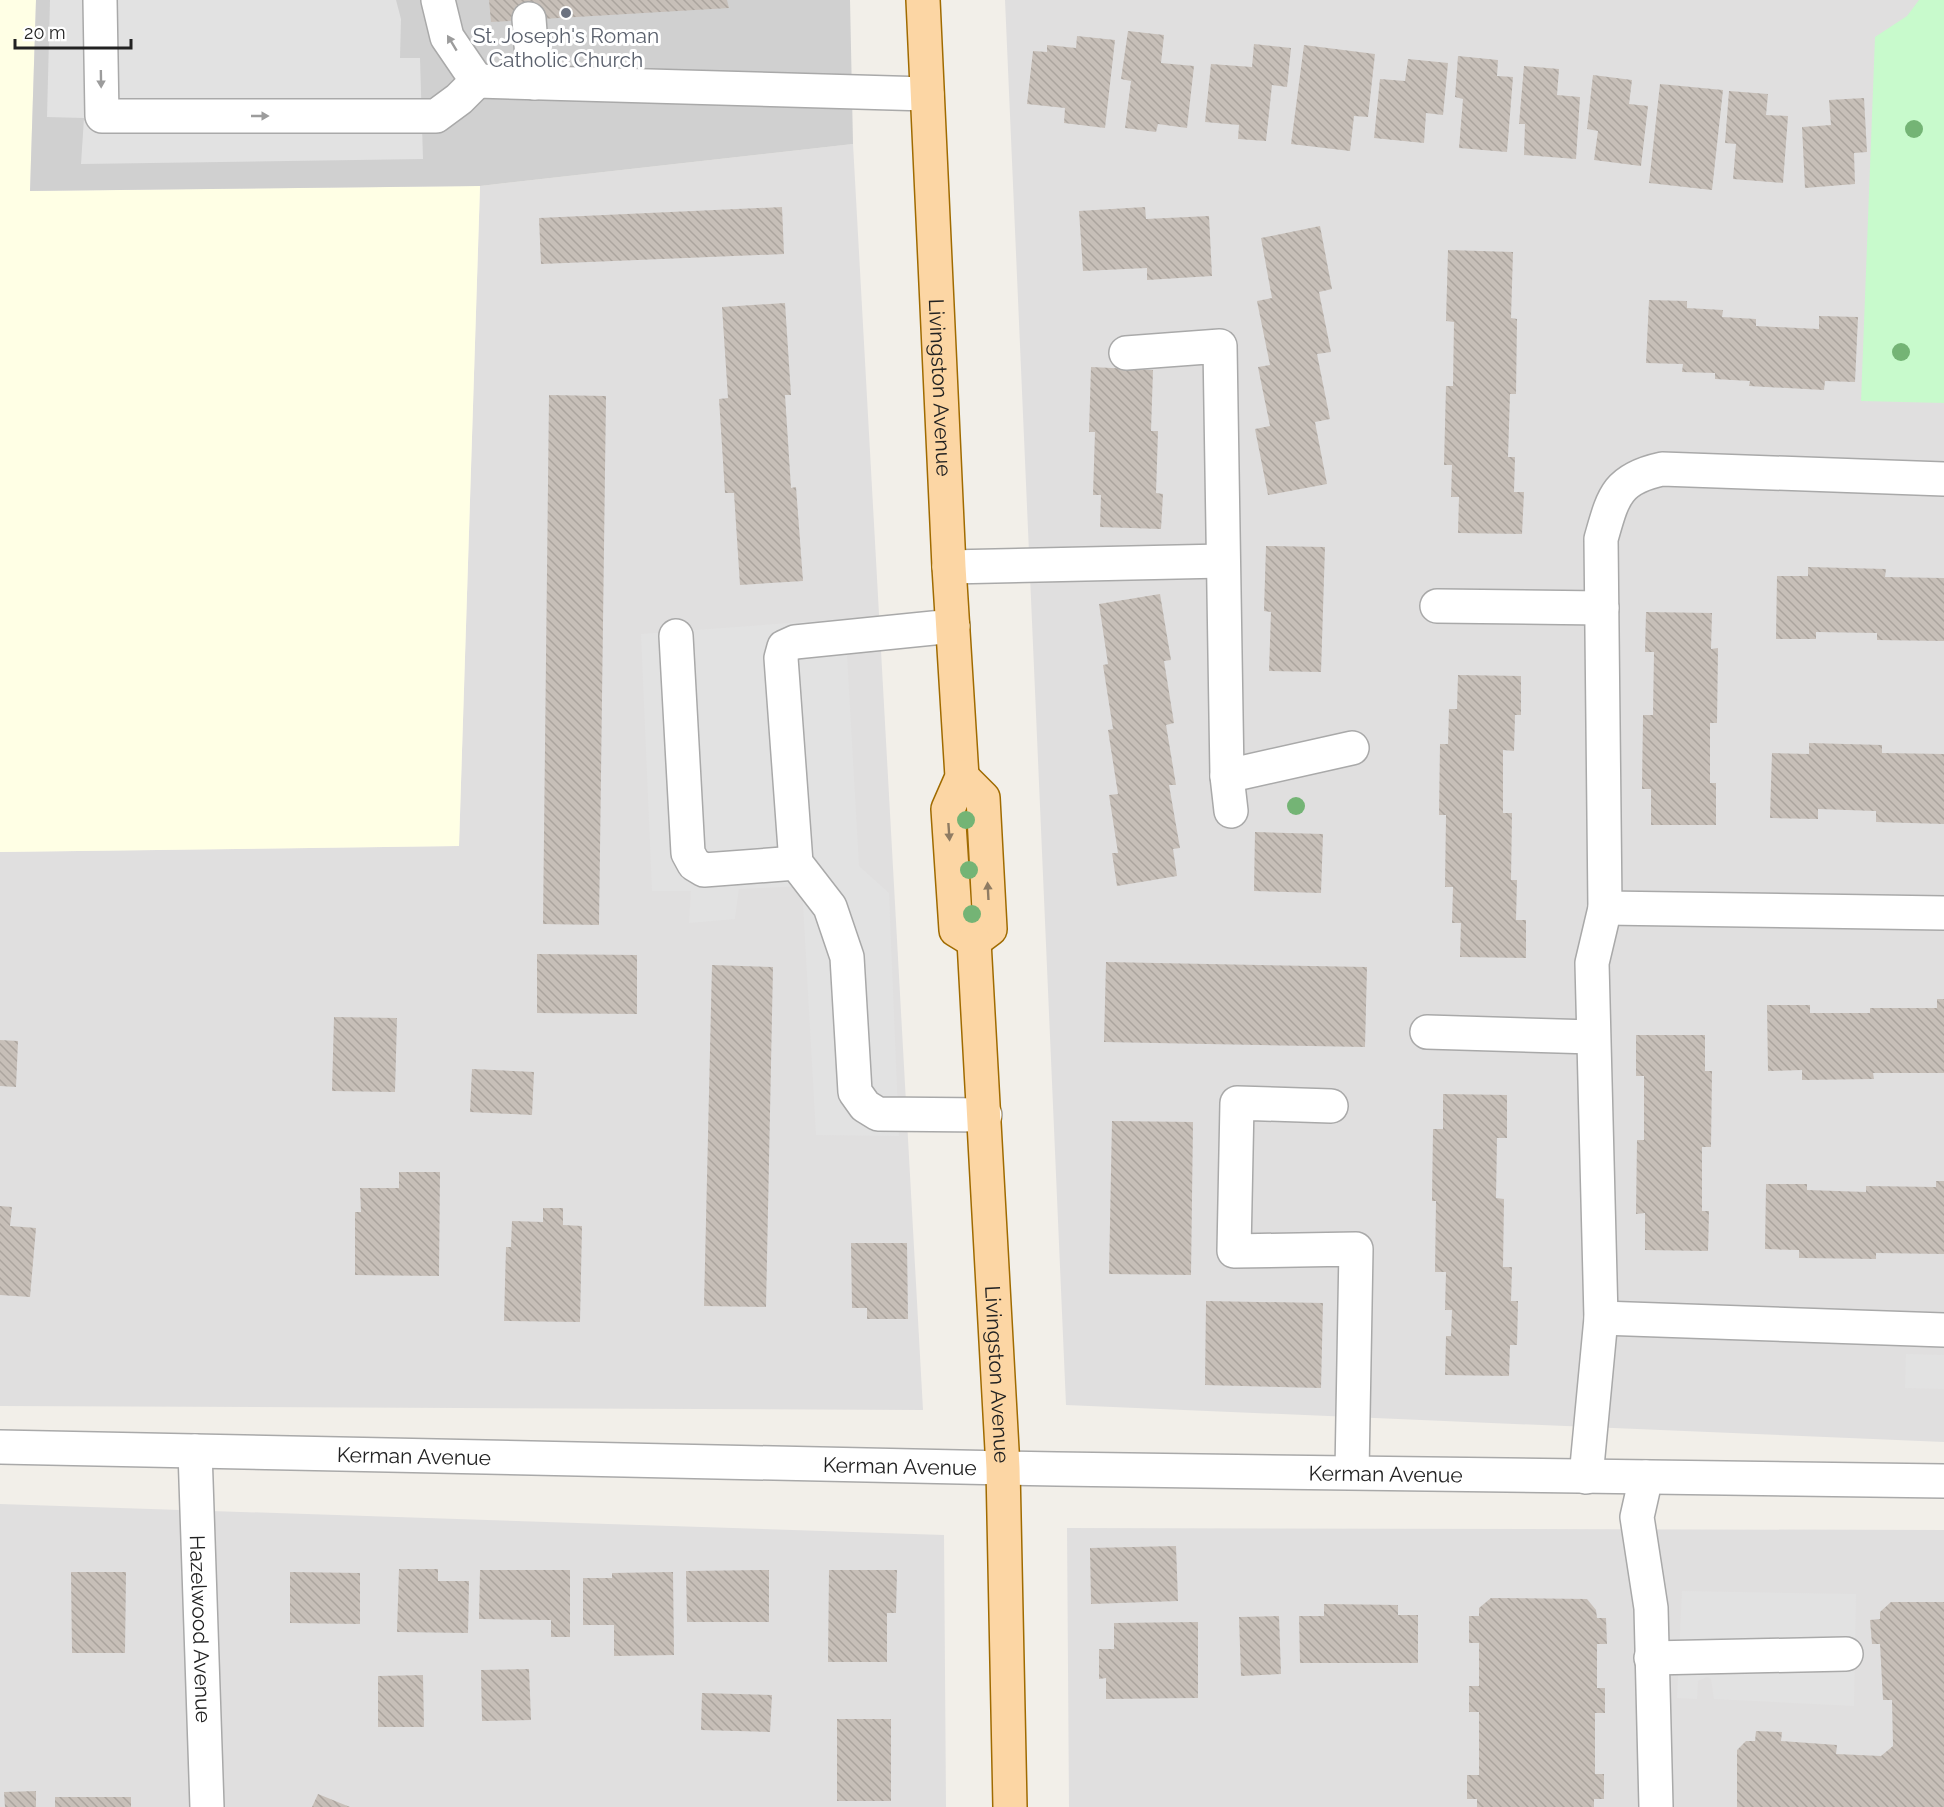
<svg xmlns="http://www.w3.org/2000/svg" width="1944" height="1807" font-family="Raleway,sans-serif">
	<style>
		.residential { fill: #e0dfdf }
		.education { fill: #ffffe5 }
		.religious { fill: #d0d0d0 }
		.park { fill: #c8facc }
		.parking { fill: #e2e2e2 }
		.building { fill: url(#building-back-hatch) }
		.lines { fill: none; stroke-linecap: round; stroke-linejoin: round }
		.minor-casing { stroke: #a9a9a9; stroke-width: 36 }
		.major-casing { stroke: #a06b00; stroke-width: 36 }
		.minor { stroke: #fff; stroke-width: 33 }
		.major { stroke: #fcd6a4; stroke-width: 33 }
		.tree { fill: #74b475 }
		.oneway { fill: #9c9c9c }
		.oneway2 { fill: #8f7c63 }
		.worship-dot { fill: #6b7280; stroke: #fff; stroke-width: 2 }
		.labels { text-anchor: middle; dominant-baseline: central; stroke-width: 6; stroke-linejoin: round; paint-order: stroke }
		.worship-label { font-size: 21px; fill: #5b616d; stroke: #fff }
		.street-label { font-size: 21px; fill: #222; stroke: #fff }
	</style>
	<defs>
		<pattern id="building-back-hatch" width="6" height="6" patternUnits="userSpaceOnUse" patternTransform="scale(1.5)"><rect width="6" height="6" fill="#c7bfb8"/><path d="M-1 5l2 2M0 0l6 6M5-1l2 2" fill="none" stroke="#aba49e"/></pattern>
	</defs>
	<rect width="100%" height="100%" fill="#f2efe9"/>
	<path class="residential" d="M1005,0H1944V1442L1066,1405Z
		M853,144L923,1410L0,1406V852L459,846L480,186Z
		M0,1504L944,1535L946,1807H0Z
		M1067,1528L1944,1530V1807H1069Z"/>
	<path class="education" d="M0,0H36L30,191L480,186L459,846L0,852Z"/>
	<path class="religious" d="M36,0H850L853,144L480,186L30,191Z"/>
	<path class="park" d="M1919,0H1944V403L1861,401L1875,37L1907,16Z"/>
	<path class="parking" d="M50,0H396L401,19L400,58H420L423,159L81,164L84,118L47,117Z
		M845,619L859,866L889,893L899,1136L816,1135L802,886L739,889L735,919L689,923L691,891H652L641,634Z
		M1906,1354L1944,1355V1389L1905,1388Z
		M1682,1591L1856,1594L1854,1706L1714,1699L1711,1679L1707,1677L1698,1681L1697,1699L1677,1698Z"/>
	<path class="building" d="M489,0H727L729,8L491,22Z
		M1128,31L1164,35L1161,63L1194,66L1187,128L1158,124L1156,132L1125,128L1131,81L1121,79Z
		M1077,36L1115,40L1105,128L1064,123L1065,108L1027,104L1033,51L1047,52V45L1076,48Z
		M1254,44L1291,48L1287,87L1272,85L1266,141L1238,139L1239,125L1205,122L1211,64L1252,67Z
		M1304,45L1375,54L1368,117L1354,116L1350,151L1291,144Z
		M1458,56L1498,60L1497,76L1513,77L1507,152L1459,148L1463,99L1455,97Z
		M1408,59L1448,63L1443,115L1426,113L1424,143L1374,138L1380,79L1405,81Z
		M1524,66L1559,69L1557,95L1580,97L1576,159L1524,155L1525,124H1519Z
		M1593,75L1632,80L1629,104L1648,106L1641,166L1594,160L1598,131L1587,129Z
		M1660,84L1723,90L1712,190L1649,183Z
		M1729,91L1768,94L1766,115L1788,116L1783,183L1733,179L1736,144L1725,143Z
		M1864,98L1867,152L1854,153L1855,184L1805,188L1802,127L1831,125L1829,100Z
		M782,207L784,254L541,264L539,218Z
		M1145,207L1146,219L1209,216L1212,276L1147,280V268L1083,271L1079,211Z
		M1320,226L1332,289L1319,292L1331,352L1317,354L1330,419L1315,422L1327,484L1268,495L1255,429L1270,426L1258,367L1270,365L1257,301L1272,298L1261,238Z
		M1448,250L1513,252L1511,318L1517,319L1516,394H1510L1508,457H1515L1514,492H1524L1522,534L1458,533L1459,497H1451L1452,465H1444L1446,386H1453L1454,322L1446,321Z
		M1649,300L1687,301V308L1723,310L1722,317L1756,319V326L1819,329V316L1858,317L1855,382L1825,381L1824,390L1749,386L1750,381L1715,379V373L1682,372L1683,364L1646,363Z
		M785,303L791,395H785L791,488L796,487L803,581L740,585L734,493H725L719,399L728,398L722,307Z
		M1091,367L1153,370L1151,431H1158L1156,493L1163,494L1161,529L1100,527L1101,495H1093L1095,432H1089Z
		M549,395L606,396L599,925L543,924Z
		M1266,546L1325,547L1321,672L1269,671L1271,612L1264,611Z
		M1808,567L1886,569L1885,577L1944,578V641L1877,640V633L1816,632V639H1776L1777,576H1808Z
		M1160,594L1171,660L1164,661L1174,723L1166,725L1176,785H1169L1180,848L1173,849L1177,876L1117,886L1112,853H1118L1109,795L1118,794L1108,730L1113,729L1103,665L1108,664L1099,604Z
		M1646,612L1712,613L1711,649L1718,648L1717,723H1710V783H1716V825H1651V789H1642L1643,715H1653L1654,652H1645Z
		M1458,675L1521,676V715H1515L1514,751L1503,750V813H1512L1511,880H1517L1516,920H1526V958L1460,957L1461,923H1452L1453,887H1445L1446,815H1439L1440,744H1448L1449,709H1457Z
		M1809,743L1882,745V753L1944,754V824L1876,822V811L1818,809V819L1770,818L1772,753L1809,754Z
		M1255,832L1323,834L1321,893L1254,891Z
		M537,954L637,955V1014L537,1013Z
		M1106,962L1367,967L1365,1047L1104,1042Z
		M712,965L773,967L766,1307L704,1306Z
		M1937,999H1944V1073H1873L1874,1079L1802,1080V1070L1768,1071L1767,1005H1810V1013H1870V1008H1937Z
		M334,1017L397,1018L395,1092L332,1091Z
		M1636,1035H1705V1071H1712L1711,1147H1702V1211H1709L1708,1251L1645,1250V1213L1636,1214L1637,1140H1644V1076H1636Z
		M0,1040L18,1041L16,1087L0,1086Z
		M472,1069L534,1072L532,1115L470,1112Z
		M1443,1094L1507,1095V1138H1497L1496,1198L1504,1199L1503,1267H1512L1511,1301H1518L1517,1345H1510L1509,1376L1445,1375L1446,1336H1451L1452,1310H1445L1446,1272H1435L1436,1201H1432L1433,1129H1443Z
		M1112,1121L1193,1122L1191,1275L1109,1274Z
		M399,1172H440L439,1276L355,1275V1212H361L360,1188H399Z
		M1936,1181H1944V1254L1876,1253V1259L1799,1258V1250L1765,1249L1766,1184H1807V1190L1866,1192V1186L1936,1187Z
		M0,1206L12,1207L10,1226L36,1228L30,1297L0,1295Z
		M543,1208H563V1225L582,1226L580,1322L504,1321L506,1247H511L512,1221L543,1222Z
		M851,1243H907L908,1319H867V1308H852Z
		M1206,1301L1323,1303L1321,1388L1205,1385Z
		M1176,1546L1178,1601L1091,1604L1090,1548Z
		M399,1569H438V1581H469L468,1633L397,1632Z
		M480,1570H570V1637H551V1620L479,1619Z
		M769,1570V1622H687L686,1571Z
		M829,1570H897L896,1613H887V1662H828Z
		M71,1572H126L125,1653H72Z
		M290,1572L360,1573V1624L290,1623Z
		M673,1572L674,1655L614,1656V1625H583V1578H612V1573Z
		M1491,1598L1587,1599L1596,1610L1597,1618H1606L1607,1644H1597V1688H1605V1713H1595V1774H1604V1799H1594V1807H1477V1799H1467V1775H1479V1712H1469V1686H1479V1643H1469V1616H1479V1608Z
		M1891,1602H1944V1807H1737V1750L1746,1741H1755L1756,1731L1782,1732L1781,1741L1837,1745L1836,1754L1881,1756L1893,1746L1892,1700H1883L1880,1644H1872L1870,1620L1880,1619V1612Z
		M1324,1604L1398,1605V1615H1418V1663H1300L1299,1616H1324Z
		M1279,1616L1281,1674L1241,1676L1239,1617Z
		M1198,1622V1698L1106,1699V1678L1099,1679V1649H1114V1623Z
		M529,1669L531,1720L482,1721L481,1670Z
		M423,1675L424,1727H378V1676Z
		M702,1693L772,1695L770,1732L701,1730Z
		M837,1719H891V1801H837Z
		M36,1791V1807H5L4,1792Z
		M318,1794L350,1807H312Z
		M55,1797H131V1807H55Z"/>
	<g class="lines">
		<defs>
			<g id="minor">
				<path d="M100,0L102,116H436L459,99L477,81L447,37L438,0"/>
				<path d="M529,19L534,83"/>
				<path d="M477,81L927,94"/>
				<path d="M1126,353L1220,346L1227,776L1231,811"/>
				<path d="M949,567L1223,561"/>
				<path d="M1437,606L1602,608"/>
				<path d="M953,626L795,642L784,647L781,658L796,863L830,907L847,957L855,1092L865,1106L878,1114L985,1115"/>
				<path d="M676,636L688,853L694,864L704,870L796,863"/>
				<path d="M1227,776L1352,748"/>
				<path d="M1605,908L1944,913"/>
				<path d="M1427,1032L1593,1037"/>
				<path d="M1331,1106L1237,1103L1234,1251L1356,1249L1352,1472"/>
				<path d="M1601,1318L1944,1330"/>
				<path id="s1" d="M0,1447L1057,1469L1944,1481"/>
				<path id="s2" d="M195,1451L207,1807"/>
				<path d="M1586,1477L1601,1318L1592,963L1605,908L1601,539C1613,497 1616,479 1662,469L1944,479"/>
				<path d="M1646,1477L1637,1517L1651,1608L1656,1807"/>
				<path d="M1651,1658L1846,1654"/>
			</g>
			<g id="major">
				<path id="s3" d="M923,0L949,567L962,777L948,809L956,930L974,941"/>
				<path d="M962,777L983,798L990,929L974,941"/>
				<path id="s4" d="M974,941L1003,1468L1010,1807"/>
			</g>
		</defs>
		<use href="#minor" class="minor-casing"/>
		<use href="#major" class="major-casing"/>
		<use href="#minor" class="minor"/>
		<use href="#major" class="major"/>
	</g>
	<g class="tree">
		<circle cx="1914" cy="129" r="9"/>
		<circle cx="1901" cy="352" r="9"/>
		<circle cx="1296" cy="806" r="9"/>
		<circle cx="966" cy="820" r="9"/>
		<circle cx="969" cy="870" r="9"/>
		<circle cx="972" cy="914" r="9"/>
	</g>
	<defs><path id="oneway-solid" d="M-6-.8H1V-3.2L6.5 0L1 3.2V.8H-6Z" transform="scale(1.5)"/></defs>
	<g class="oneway">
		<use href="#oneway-solid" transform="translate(452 43) rotate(-121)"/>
		<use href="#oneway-solid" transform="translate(101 79) rotate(89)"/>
		<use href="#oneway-solid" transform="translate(260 116)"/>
	</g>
	<g class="oneway2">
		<use href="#oneway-solid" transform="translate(949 832) rotate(86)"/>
		<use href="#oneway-solid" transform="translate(988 891) rotate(-93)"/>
	</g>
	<circle class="worship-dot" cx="566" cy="13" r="6"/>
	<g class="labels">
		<g class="worship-label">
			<text x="566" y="35">St. Joseph's Roman<tspan x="566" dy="24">Catholic Church</tspan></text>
		</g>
		<g class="street-label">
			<text stroke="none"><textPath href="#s3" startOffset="388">Livingston Avenue</textPath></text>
			<text stroke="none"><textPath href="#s4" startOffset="434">Livingston Avenue</textPath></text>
			<text stroke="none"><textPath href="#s1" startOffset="414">Kerman Avenue</textPath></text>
			<text stroke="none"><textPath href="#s1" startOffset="900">Kerman Avenue</textPath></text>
			<text stroke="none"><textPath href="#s1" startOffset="1386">Kerman Avenue</textPath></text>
			<text stroke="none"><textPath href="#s2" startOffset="178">Hazelwood Avenue</textPath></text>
		</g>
	</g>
	<path d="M15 39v9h116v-9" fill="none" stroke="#222222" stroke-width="3"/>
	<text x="24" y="39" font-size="18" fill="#222222" stroke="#ffffff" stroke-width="4.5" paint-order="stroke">20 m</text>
</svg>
